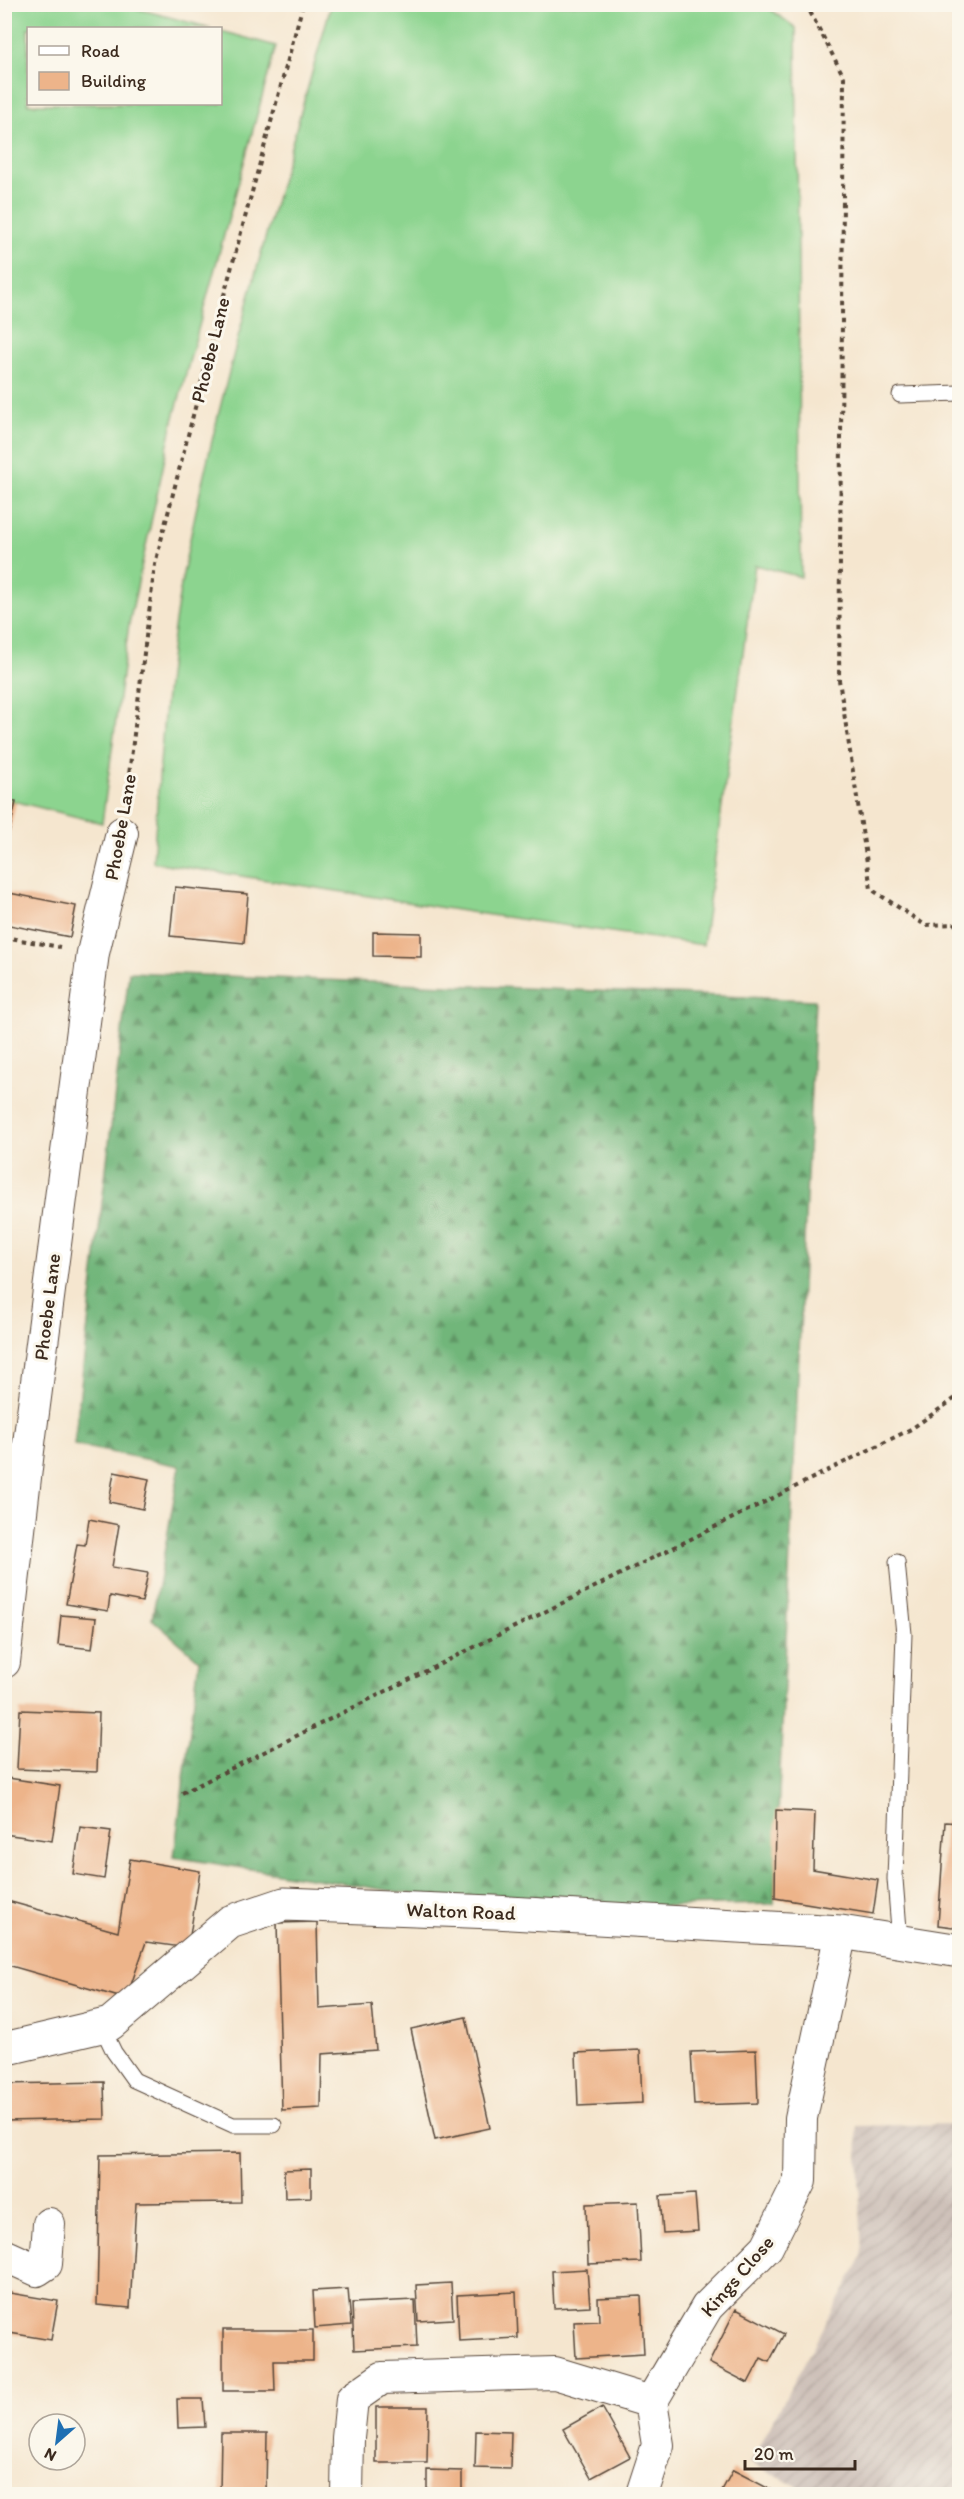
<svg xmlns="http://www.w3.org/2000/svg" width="964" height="2499" font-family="Itim,sans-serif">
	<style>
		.industrial { fill: url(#industrial-furrows) }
		.grass { fill: #8cd48f; stroke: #647f56; stroke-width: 1.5 }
		.forest { fill: url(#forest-firs); stroke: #56704c; stroke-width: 1.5 }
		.building { fill: #edb48a }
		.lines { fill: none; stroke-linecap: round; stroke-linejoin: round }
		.service-casing { stroke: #574639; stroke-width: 17 }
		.minor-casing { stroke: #574639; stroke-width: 34 }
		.tertiary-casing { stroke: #574639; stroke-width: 35 }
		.path { stroke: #574639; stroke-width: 4; stroke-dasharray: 4.5 4.5; stroke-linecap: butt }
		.service { stroke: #fff; stroke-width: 15 }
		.minor { stroke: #fff; stroke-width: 32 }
		.tertiary { stroke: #fff; stroke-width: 33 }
		.labels { text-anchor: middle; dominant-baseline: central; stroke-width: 6; stroke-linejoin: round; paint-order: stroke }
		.street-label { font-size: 20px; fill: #3b2a1e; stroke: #fbf7ec }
	</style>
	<defs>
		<pattern id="industrial-furrows" width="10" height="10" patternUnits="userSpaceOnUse" patternTransform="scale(1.5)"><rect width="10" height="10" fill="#cec1b9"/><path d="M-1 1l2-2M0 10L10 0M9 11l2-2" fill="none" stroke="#b2a69f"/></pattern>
		<pattern id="forest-firs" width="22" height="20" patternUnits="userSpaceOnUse" patternTransform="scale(1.5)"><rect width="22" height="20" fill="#71b67a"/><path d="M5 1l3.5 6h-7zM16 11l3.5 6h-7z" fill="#5e9463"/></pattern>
	</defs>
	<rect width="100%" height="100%" fill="#fbf7ec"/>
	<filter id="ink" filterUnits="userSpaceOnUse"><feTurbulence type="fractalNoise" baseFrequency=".0167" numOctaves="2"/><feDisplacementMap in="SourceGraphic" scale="12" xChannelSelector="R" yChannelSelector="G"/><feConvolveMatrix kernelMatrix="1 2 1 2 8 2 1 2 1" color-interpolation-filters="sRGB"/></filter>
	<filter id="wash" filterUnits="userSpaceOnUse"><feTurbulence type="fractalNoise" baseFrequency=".008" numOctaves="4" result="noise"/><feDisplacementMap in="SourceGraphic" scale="24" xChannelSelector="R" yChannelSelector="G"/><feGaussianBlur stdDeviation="1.35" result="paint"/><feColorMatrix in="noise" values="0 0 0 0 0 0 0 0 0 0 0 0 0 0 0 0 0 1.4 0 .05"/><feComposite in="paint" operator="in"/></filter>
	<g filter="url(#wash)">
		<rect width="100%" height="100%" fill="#f5e6cf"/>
		<path class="industrial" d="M959,2124V2494H812L750,2463L862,2257L857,2126Z"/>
		<path class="grass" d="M5,4L123,5L211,28H28V104H220L221,31L276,46L173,421L129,624L102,823L5,799Z
			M764,5L796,28L801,577L755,565L703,945L476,913L153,862C160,765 165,669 183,574C220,382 279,193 331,5Z"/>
		<path class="forest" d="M129,972L815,1000L774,1904L509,1909L174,1857L199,1660L152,1619L180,1466L74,1445Z"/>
		<g id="blocks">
			<path class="building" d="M4,800L16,802L5,851L4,850Z
				M175,887L248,894L244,943L170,936Z
				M4,892L76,906L70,937L4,924Z
				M373,932L421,933V957L373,956Z
				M114,1472L149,1479L143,1509L109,1502Z
				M89,1519L119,1525L112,1567L148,1573L142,1602L110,1596L108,1611L66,1604L77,1544L85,1545Z
				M61,1615L96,1618L92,1649L58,1645Z
				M20,1710L99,1713L97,1772L17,1769Z
				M8,1778L60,1786L52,1841L4,1834V1798Z
				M776,1810L815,1812L813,1869L878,1880L873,1914L775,1898Z
				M945,1822L960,1823V1928L938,1925Z
				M80,1827L111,1831L104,1879L73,1874Z
				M130,1859L200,1871L188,1948L146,1942L126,1999L4,1964V1900L118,1932Z
				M317,1922L319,2009L372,2005L376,2050L322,2054L321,2108L282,2110L277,1923Z
				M466,2017L490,2128L435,2140L411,2029Z
				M640,2050L642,2103L578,2106L576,2053Z
				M756,2050L758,2103L694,2105L691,2052Z
				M104,2082L105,2119L4,2121V2084Z
				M240,2153L241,2202L136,2203L130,2308L97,2305L100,2155Z
				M311,2169V2197L285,2198L284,2170Z
				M695,2194L698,2231L663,2233L660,2196Z
				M638,2202L641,2262L588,2264L586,2204Z
				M587,2269L590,2306L554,2308L552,2271Z
				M451,2283L453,2319L418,2321L416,2285Z
				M348,2289L351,2325L315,2328L313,2291Z
				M4,2292L58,2301L51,2340L4,2332Z
				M516,2292L518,2338L459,2341L457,2295Z
				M641,2296L644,2354L576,2358L574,2322L599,2321L598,2298Z
				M415,2300L417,2347L354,2350L352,2303Z
				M736,2309L784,2334L769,2362L761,2358L748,2383L709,2363Z
				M223,2330H313V2361H274L275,2391H223Z
				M177,2399H203L205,2427L178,2428Z
				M376,2407H428L427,2463H376Z
				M602,2407L630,2457L591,2478L563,2429Z
				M476,2431L511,2432L510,2469L475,2468Z
				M221,2433H267L266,2494H220Z
				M427,2470L462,2471V2494H427Z
				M733,2470L779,2494H720Z"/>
		</g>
	</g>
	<g filter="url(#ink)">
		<use href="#blocks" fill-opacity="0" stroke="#574639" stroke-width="1.5"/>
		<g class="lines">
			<defs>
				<path id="service" d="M900,395L960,393
					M897,1562L904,1634L895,1879L900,1942
					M102,2027L114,2052L134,2080L233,2125H274"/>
				<path id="minor" d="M4,1662L28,1451L93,953L122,833
					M4,2255L37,2270L46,2264L49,2224
					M347,2494L348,2438L352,2399L382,2378L555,2373L651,2402
					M642,2494L658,2445L651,2402L707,2307L767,2247L800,2181L801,2118L841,1932"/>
				<path id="tertiary" d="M4,2049L110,2024L230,1922L284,1904L494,1912L841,1932L960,1951"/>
			</defs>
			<use href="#service" class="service-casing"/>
			<use href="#minor" class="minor-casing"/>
			<use href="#tertiary" class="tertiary-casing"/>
			<path class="path" d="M806,4L844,77L839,680L871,889L925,925L960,924
				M126,799L155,564L220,310L303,4
				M4,937L60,947
				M182,1793L911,1429L960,1395"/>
			<use href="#service" class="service"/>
			<use href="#minor" class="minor"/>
			<use href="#tertiary" class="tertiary"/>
		</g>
	</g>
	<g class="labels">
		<g class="street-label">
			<text transform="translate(210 350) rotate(-76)">Phoebe Lane</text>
			<text transform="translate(120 827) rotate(-80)">Phoebe Lane</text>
			<text transform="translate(47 1307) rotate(-83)">Phoebe Lane</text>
			<text transform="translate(461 1911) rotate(2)">Walton Road</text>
			<text transform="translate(737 2276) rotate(-49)">Kings Close</text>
		</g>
	</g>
	<rect width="964" height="2499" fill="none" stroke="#fbf7ec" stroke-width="24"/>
	<rect x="27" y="27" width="195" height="78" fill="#fbf7ec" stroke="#aea59a" stroke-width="1.5"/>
	<rect x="39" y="46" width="30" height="9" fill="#ffffff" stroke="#aea59a" stroke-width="1.5"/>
	<text x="81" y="57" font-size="18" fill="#3b2a1e">Road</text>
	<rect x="39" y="72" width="30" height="18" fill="#edb48a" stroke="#aea59a" stroke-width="1.5"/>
	<text x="81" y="87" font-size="18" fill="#3b2a1e">Building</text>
	<g transform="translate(57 2442) rotate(208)"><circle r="28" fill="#fbf7ec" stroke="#aea59a" stroke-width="1.5"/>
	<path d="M0-4.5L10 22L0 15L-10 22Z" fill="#1f6fb2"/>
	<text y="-9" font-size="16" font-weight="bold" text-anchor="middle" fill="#3b2a1e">N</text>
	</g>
	<path d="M745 2460v9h110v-9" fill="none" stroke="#3b2a1e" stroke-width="3"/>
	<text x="754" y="2460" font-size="18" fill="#3b2a1e" stroke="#fbf7ec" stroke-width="4.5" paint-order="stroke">20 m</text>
</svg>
